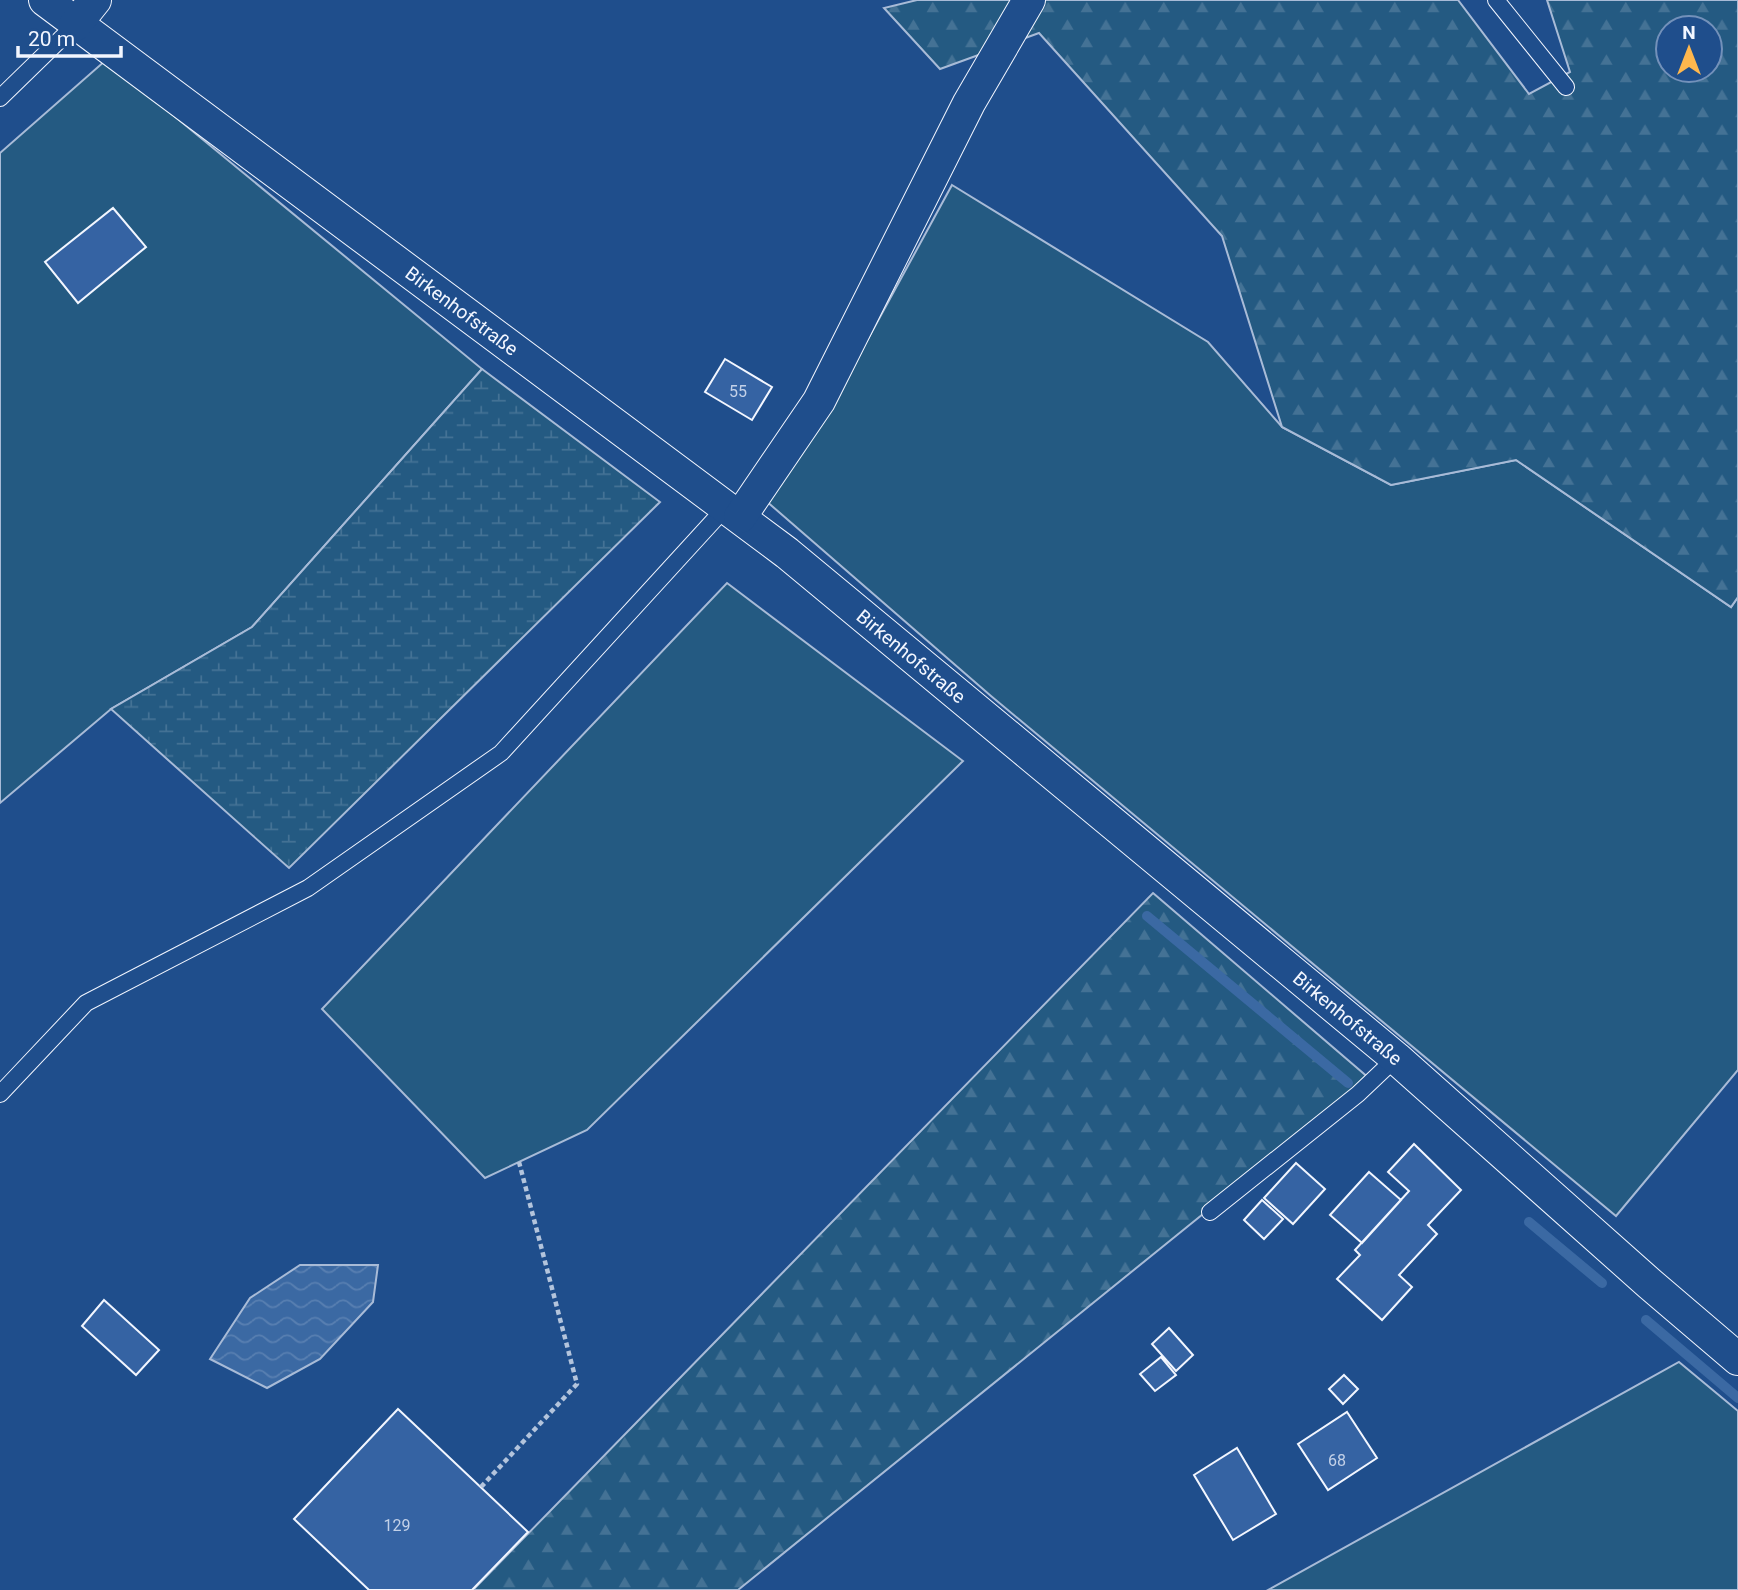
<svg xmlns="http://www.w3.org/2000/svg" width="1738" height="1590" font-family="Roboto,sans-serif">
	<style>
		.green { fill: #245a82; stroke: #a8bbd7; stroke-width: 2 }
		.forest { fill: url(#forest-firs); stroke: #a8bbd7; stroke-width: 2; fill-rule: evenodd }
		.wetland { fill: url(#wetland-marsh); stroke: #a8bbd7; stroke-width: 2 }
		.water { fill: url(#water-waves); stroke: #a8bbd7; stroke-width: 2 }
		.lines { fill: none; stroke-linecap: round; stroke-linejoin: round }
		.stream { stroke: #3b69a3; stroke-width: 10 }
		.building { fill: #3563a3; stroke: #f2f6ff; stroke-width: 2 }
		.lane-casing { stroke: #f2f6ff; stroke-width: 18 }
		.street-casing { stroke: #f2f6ff; stroke-width: 34 }
		.path { stroke: #b3c4dc; stroke-width: 4.5; stroke-dasharray: 5 3.5; stroke-linecap: butt }
		.lane { stroke: #1f4e8c; stroke-width: 16 }
		.street { stroke: #1f4e8c; stroke-width: 32 }
		.labels { text-anchor: middle; dominant-baseline: central; stroke-width: 5; stroke-linejoin: round; paint-order: stroke }
		.number-label { font-size: 16px; fill: #c3d1e8 }
		.street-label { font-size: 19px; fill: #f2f6ff; stroke: #1f4e8c }
	</style>
	<defs>
		<pattern id="forest-firs" width="22" height="20" patternUnits="userSpaceOnUse" patternTransform="scale(1.75)"><rect width="22" height="20" fill="#245a82"/><path d="M5 1l3.5 6h-7zM16 11l3.5 6h-7z" fill="#447295"/></pattern>
		<pattern id="wetland-marsh" width="20" height="14" patternUnits="userSpaceOnUse" patternTransform="scale(1.75)"><rect width="20" height="14" fill="#245a82"/><path d="M1 5h8M5 5V1M11 12h8M15 12V8" fill="none" stroke="#447295"/></pattern>
		<pattern id="water-waves" width="16" height="10" patternUnits="userSpaceOnUse" patternTransform="scale(1.75)"><rect width="16" height="10" fill="#3b69a3"/><path d="M0 5q4-4 8 0t8 0" fill="none" stroke="#587fb1"/></pattern>
	</defs>
	<rect width="100%" height="100%" fill="#1f4e8c"/>
	<path class="green" d="M106,60L482,369L252,627L111,709L0,803V153Z
		M952,185L1208,342L1282,427L1391,485L1516,460L1731,607L1738,597V1070L1616,1216L991,696L765,500L868,339Z
		M727,583L963,761L587,1130L485,1178L322,1009Z
		M1679,1362L1738,1411V1590H1268Z"/>
	<path class="forest" d="M917,0H1458L1529,94L1570,72L1547,0H1738V597L1731,607L1516,460L1391,485L1282,427L1222,236L1039,33L940,69L884,8ZM1668,28H1710V70H1668Z
		M1153,893L1370,1079L738,1590H473Z"/>
	<path class="wetland" d="M482,369L660,502L289,868L111,709L252,627Z"/>
	<path class="water" d="M300,1265H378L373,1302L320,1359L267,1388L210,1359L250,1298Z"/>
	<g class="lines">
		<path class="stream" d="M1147,916L1348,1083
			M1529,1222L1602,1283
			M1646,1320L1738,1398"/>
	</g>
	<path class="building" d="M113,208L146,247L78,303L45,262Z
		M725,359L772,387L752,420L705,392Z
		M1414,1144L1461,1190L1428,1225L1437,1234L1399,1275L1412,1287L1382,1320L1337,1279L1360,1255L1355,1250L1409,1191L1388,1172Z
		M1296,1163L1325,1189L1293,1224L1264,1198Z
		M1369,1172L1401,1200L1362,1243L1330,1215Z
		M1262,1200L1283,1219L1264,1239L1244,1220Z
		M104,1300L159,1350L136,1375L82,1326Z
		M1169,1328L1193,1355L1176,1371L1152,1344Z
		M1161,1357L1176,1375L1155,1391L1140,1374Z
		M1344,1375L1358,1389L1343,1404L1329,1389Z
		M398,1409L528,1532L472,1590H369L294,1519Z
		M1347,1412L1377,1458L1328,1490L1298,1444Z
		M1237,1448L1276,1514L1233,1540L1194,1475Z"/>
	<g class="lines">
		<defs>
			<path id="lane" d="M1496,0L1566,87
				M0,98L75,25
				M0,1094L86,1003L308,888L501,753L726,507
				M1210,1212L1358,1094L1396,1058"/>
			<g id="street">
				<path id="s1" d="M45,0L787,553L1396,1058L1650,1284L1738,1359"/>
				<path d="M75,25L95,0"/>
				<path d="M740,517L819,401L969,103L1029,0"/>
			</g>
		</defs>
		<use href="#lane" class="lane-casing"/>
		<use href="#street" class="street-casing"/>
		<path class="path" d="M481,1487L577,1384L519,1162"/>
		<use href="#lane" class="lane"/>
		<use href="#street" class="street"/>
	</g>
	<g class="labels">
		<g class="number-label">
			<text x="738" y="391">55</text>
			<text x="1337" y="1460">68</text>
			<text x="397" y="1525">129</text>
		</g>
		<g class="street-label">
			<text stroke="none"><textPath href="#s1" startOffset="520">Birkenhofstraße</textPath></text>
			<text stroke="none"><textPath href="#s1" startOffset="1087">Birkenhofstraße</textPath></text>
			<text stroke="none"><textPath href="#s1" startOffset="1654">Birkenhofstraße</textPath></text>
		</g>
	</g>
	<g transform="translate(1689 49)"><circle r="33" fill="#1f4e8c" stroke="#7391ba" stroke-width="2"/>
	<path d="M0-5L12 26L0 18L-12 26Z" fill="#ffb74d"/>
	<text y="-10" font-size="19" font-weight="bold" text-anchor="middle" fill="#f2f6ff">N</text>
	</g>
	<path d="M18 46v10h103v-10" fill="none" stroke="#f2f6ff" stroke-width="3.5"/>
	<text x="28" y="46" font-size="21" fill="#f2f6ff" stroke="#1f4e8c" stroke-width="5" paint-order="stroke">20 m</text>
</svg>
